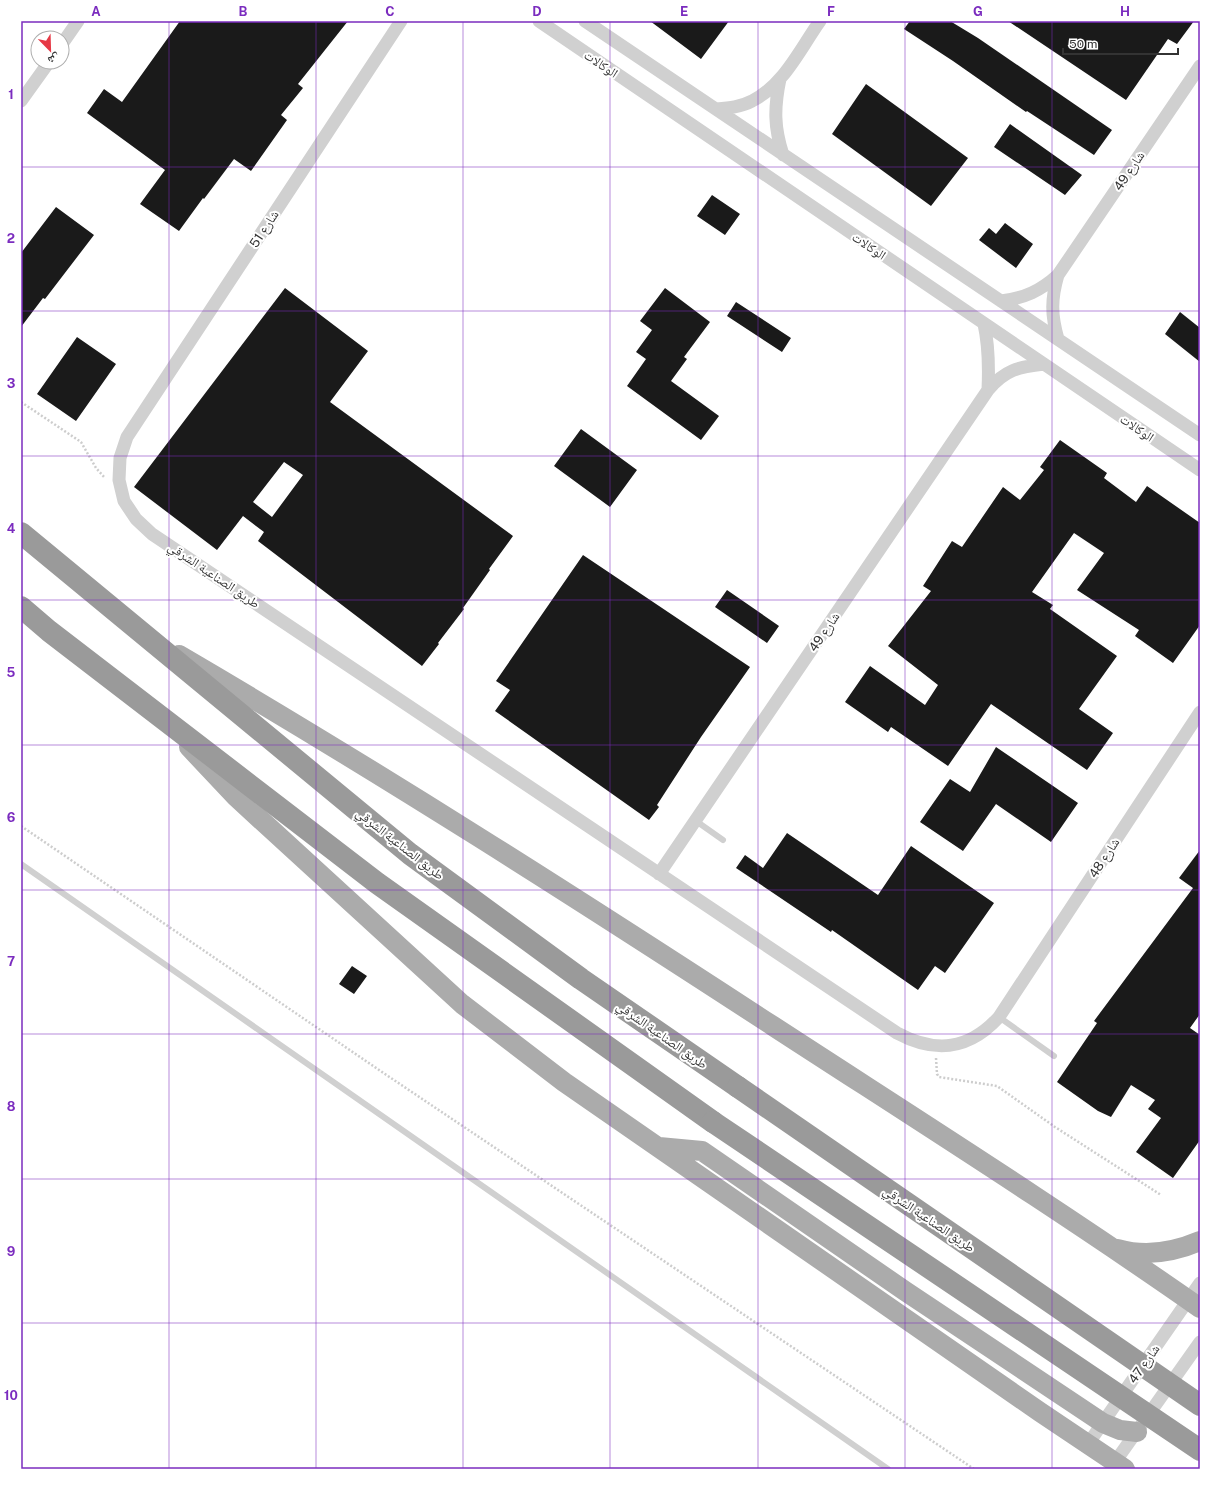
<svg xmlns="http://www.w3.org/2000/svg" width="1221" height="1490" font-family="'Public Sans','Noto Naskh Arabic',sans-serif">
	<style>
		.building { fill: #1a1a1a; fill-rule: evenodd }
		.lines { fill: none; stroke-linecap: round; stroke-linejoin: round }
		.path { stroke: #cdcdcd; stroke-width: 2.5; stroke-dasharray: 2 2; stroke-linecap: butt }
		.lane { stroke: #d0d0d0; stroke-width: 6 }
		.street { stroke: #d0d0d0; stroke-width: 13 }
		.primary { stroke: #ababab; stroke-width: 20 }
		.highway { stroke: #9a9a9a; stroke-width: 22 }
		.highway-bridge { stroke: #9a9a9a; stroke-width: 22 }
		.grid { fill: none; stroke: #7b2cbf; stroke-width: 1; stroke-opacity: 0.55 }
		.labels { text-anchor: middle; dominant-baseline: central; stroke-width: 4; stroke-linejoin: round; paint-order: stroke }
		.street-label { font-size: 13px; fill: #333; stroke: #fff }
		.neatline { fill: none; stroke: #7b2cbf; stroke-width: 1.5 }
		.grid-label { font-size: 13px; text-anchor: middle; font-weight: bold; fill: #7b2cbf }
	</style>
	<rect width="100%" height="100%" fill="#fff"/>
	<path class="building" d="M180,21H348L298,84L303,88L281,115L287,120L251,171L234,159L204,199L203,198L179,231L140,204L165,170L87,113L104,89L122,102Z
		M650,21H729L701,59Z
		M910,21H950L978,38L1112,130L1094,155L1027,111L1026,112L953,61L904,29Z
		M1008,21H1194L1177,44L1168,39L1126,100Z
		M866,84L968,158L931,206L832,134Z
		M1010,124L1082,175L1065,195L994,147Z
		M712,195L740,214L725,235L697,216Z
		M56,207L94,235L45,299L43,298L21,327V253Z
		M1005,223L1033,244L1016,268L979,240L989,228L996,234Z
		M285,288L368,351L330,402L513,536L489,569L490,570L463,608L464,609L438,643L439,644L422,666L258,541L264,532L243,516L217,550L134,487ZM284,462L303,475L272,517L253,502Z
		M665,288L710,322L684,357L687,359L671,381L719,416L701,440L627,386L646,359L636,352L652,330L640,321Z
		M736,302L791,338L782,352L727,316Z
		M1180,312L1200,328V362L1165,334Z
		M77,337L116,364L76,421L37,394Z
		M581,429L637,470L610,507L554,466Z
		M1060,440L1107,473L1104,478L1136,502L1147,486L1200,523V625L1173,663L1135,636L1139,630L1077,590L1104,553L1074,533L1032,592L1053,605L1050,609L1117,656L1079,709L1113,733L1087,770L991,704L948,766L891,727L888,732L845,702L870,666L925,705L938,685L888,646L931,591L923,586L952,541L962,547L1003,487L1020,500L1044,470L1040,467Z
		M583,555L750,667L701,737L657,805L659,807L649,820L495,711L510,690L496,681Z
		M727,590L779,626L767,643L715,607Z
		M996,747L1078,803L1051,842L996,804L963,851L920,822L950,779L970,792Z
		M787,833L878,895L911,846L994,903L945,973L935,966L918,990L832,930L831,932L736,868L745,855L763,868Z
		M1200,850V1014L1190,1028L1200,1035V1140L1173,1178L1136,1152L1161,1118L1148,1109L1155,1100L1131,1085L1111,1117L1098,1111L1057,1082L1097,1023L1094,1021L1193,888L1179,878Z
		M352,966L367,976L354,994L339,984Z"/>
	<g class="lines">
		<path class="path" d="M21,402L81,442L96,468L105,478
			M21,826L385,1074L974,1469
			M936,1058L937,1074L939,1077L997,1086L1055,1127L1161,1195"/>
		<path class="lane" d="M696,821L723,840
			M21,864L888,1469
			M999,1017L1054,1056"/>
		<path class="street" d="M401,21L127,437L120,458L119,480L124,501L136,519L152,534L897,1033C936,1054 969,1050 999,1017L1200,712
			M539,21L1200,470
			M585,21L1200,435
			M62,44L78,21
			M780,79C774,108 774,127 783,155
			M21,101L49,62
			M716,109C728,108 741,107 752,101C784,85 800,49 820,21
			M1001,301C1025,298 1040,291 1058,275L1200,66
			M984,324C989,346 989,368 988,390
			M1058,339C1051,315 1051,299 1058,275
			M659,874L988,390C1005,370 1018,367 1044,364
			M1088,1444L1200,1283
			M1115,1462L1200,1342"/>
		<path class="primary" d="M179,655C381,773 578,899 773,1026C916,1119 1060,1210 1200,1308
			M189,747L236,797L462,1004L564,1082L1040,1412L1125,1469
			M659,1147L702,1151L905,1291L1103,1423L1120,1430L1137,1432
			M1118,1249C1146,1257 1174,1252 1200,1241"/>
		<path class="highway" d="M21,533L410,854L581,979L738,1087
			M21,607L49,631L377,883L713,1122"/>
		<path class="highway-bridge" d="M738,1087L1200,1405
			M713,1122L1200,1450"/>
	</g>
	<path class="grid" d="M169,21V1469M316,21V1469M463,21V1469M610,21V1469M758,21V1469M905,21V1469M1052,21V1469M21,167H1200M21,311H1200M21,456H1200M21,600H1200M21,745H1200M21,890H1200M21,1034H1200M21,1179H1200M21,1323H1200"/>
	<g class="labels">
		<g class="street-label">
			<text transform="translate(601 64) rotate(34)">الوكالات</text>
			<text transform="translate(1129 171) rotate(-56)">شارع 49</text>
			<text transform="translate(264 229) rotate(-57)">شارع 51</text>
			<text transform="translate(869 246) rotate(34)">الوكالات</text>
			<text transform="translate(1137 428) rotate(34)">الوكالات</text>
			<text transform="translate(214 575) rotate(34)">طريق الصناعية الشرقي</text>
			<text transform="translate(824 632) rotate(-56)">شارع 49</text>
			<text transform="translate(400 844) rotate(38)">طريق الصناعية الشرقي</text>
			<text transform="translate(1104 858) rotate(-57)">شارع 48</text>
			<text transform="translate(662 1035) rotate(35)">طريق الصناعية الشرقي</text>
			<text transform="translate(929 1219) rotate(34)">طريق الصناعية الشرقي</text>
			<text transform="translate(1144 1364) rotate(-55)">شارع 47</text>
		</g>
	</g>
	<rect width="1221" height="1490" fill="none" stroke="#ffffff" stroke-width="44"/>
	<g transform="translate(50 50) rotate(157)"><circle r="19" fill="#ffffff" stroke="#adadad"/>
	<path d="M0-3L7 15L0 10L-7 15Z" fill="#e63946"/>
	<text y="-6" font-size="11" font-weight="bold" text-anchor="middle" fill="#333333">ش</text>
	</g>
	<path d="M1063 48v6h115v-6" fill="none" stroke="#333333" stroke-width="2"/>
	<text x="1069" y="48" font-size="12" fill="#333333" stroke="#ffffff" stroke-width="3" paint-order="stroke">50 m</text>
	<rect x="22" y="22" width="1177" height="1446" class="neatline"/>
	<g class="grid-label">
		<text x="96" y="16">A</text>
		<text x="243" y="16">B</text>
		<text x="390" y="16">C</text>
		<text x="537" y="16">D</text>
		<text x="684" y="16">E</text>
		<text x="831" y="16">F</text>
		<text x="978" y="16">G</text>
		<text x="1125" y="16">H</text>
		<text x="11" y="99">1</text>
		<text x="11" y="243">2</text>
		<text x="11" y="388">3</text>
		<text x="11" y="533">4</text>
		<text x="11" y="677">5</text>
		<text x="11" y="822">6</text>
		<text x="11" y="966">7</text>
		<text x="11" y="1111">8</text>
		<text x="11" y="1256">9</text>
		<text x="11" y="1400">10</text>
	</g>
</svg>
